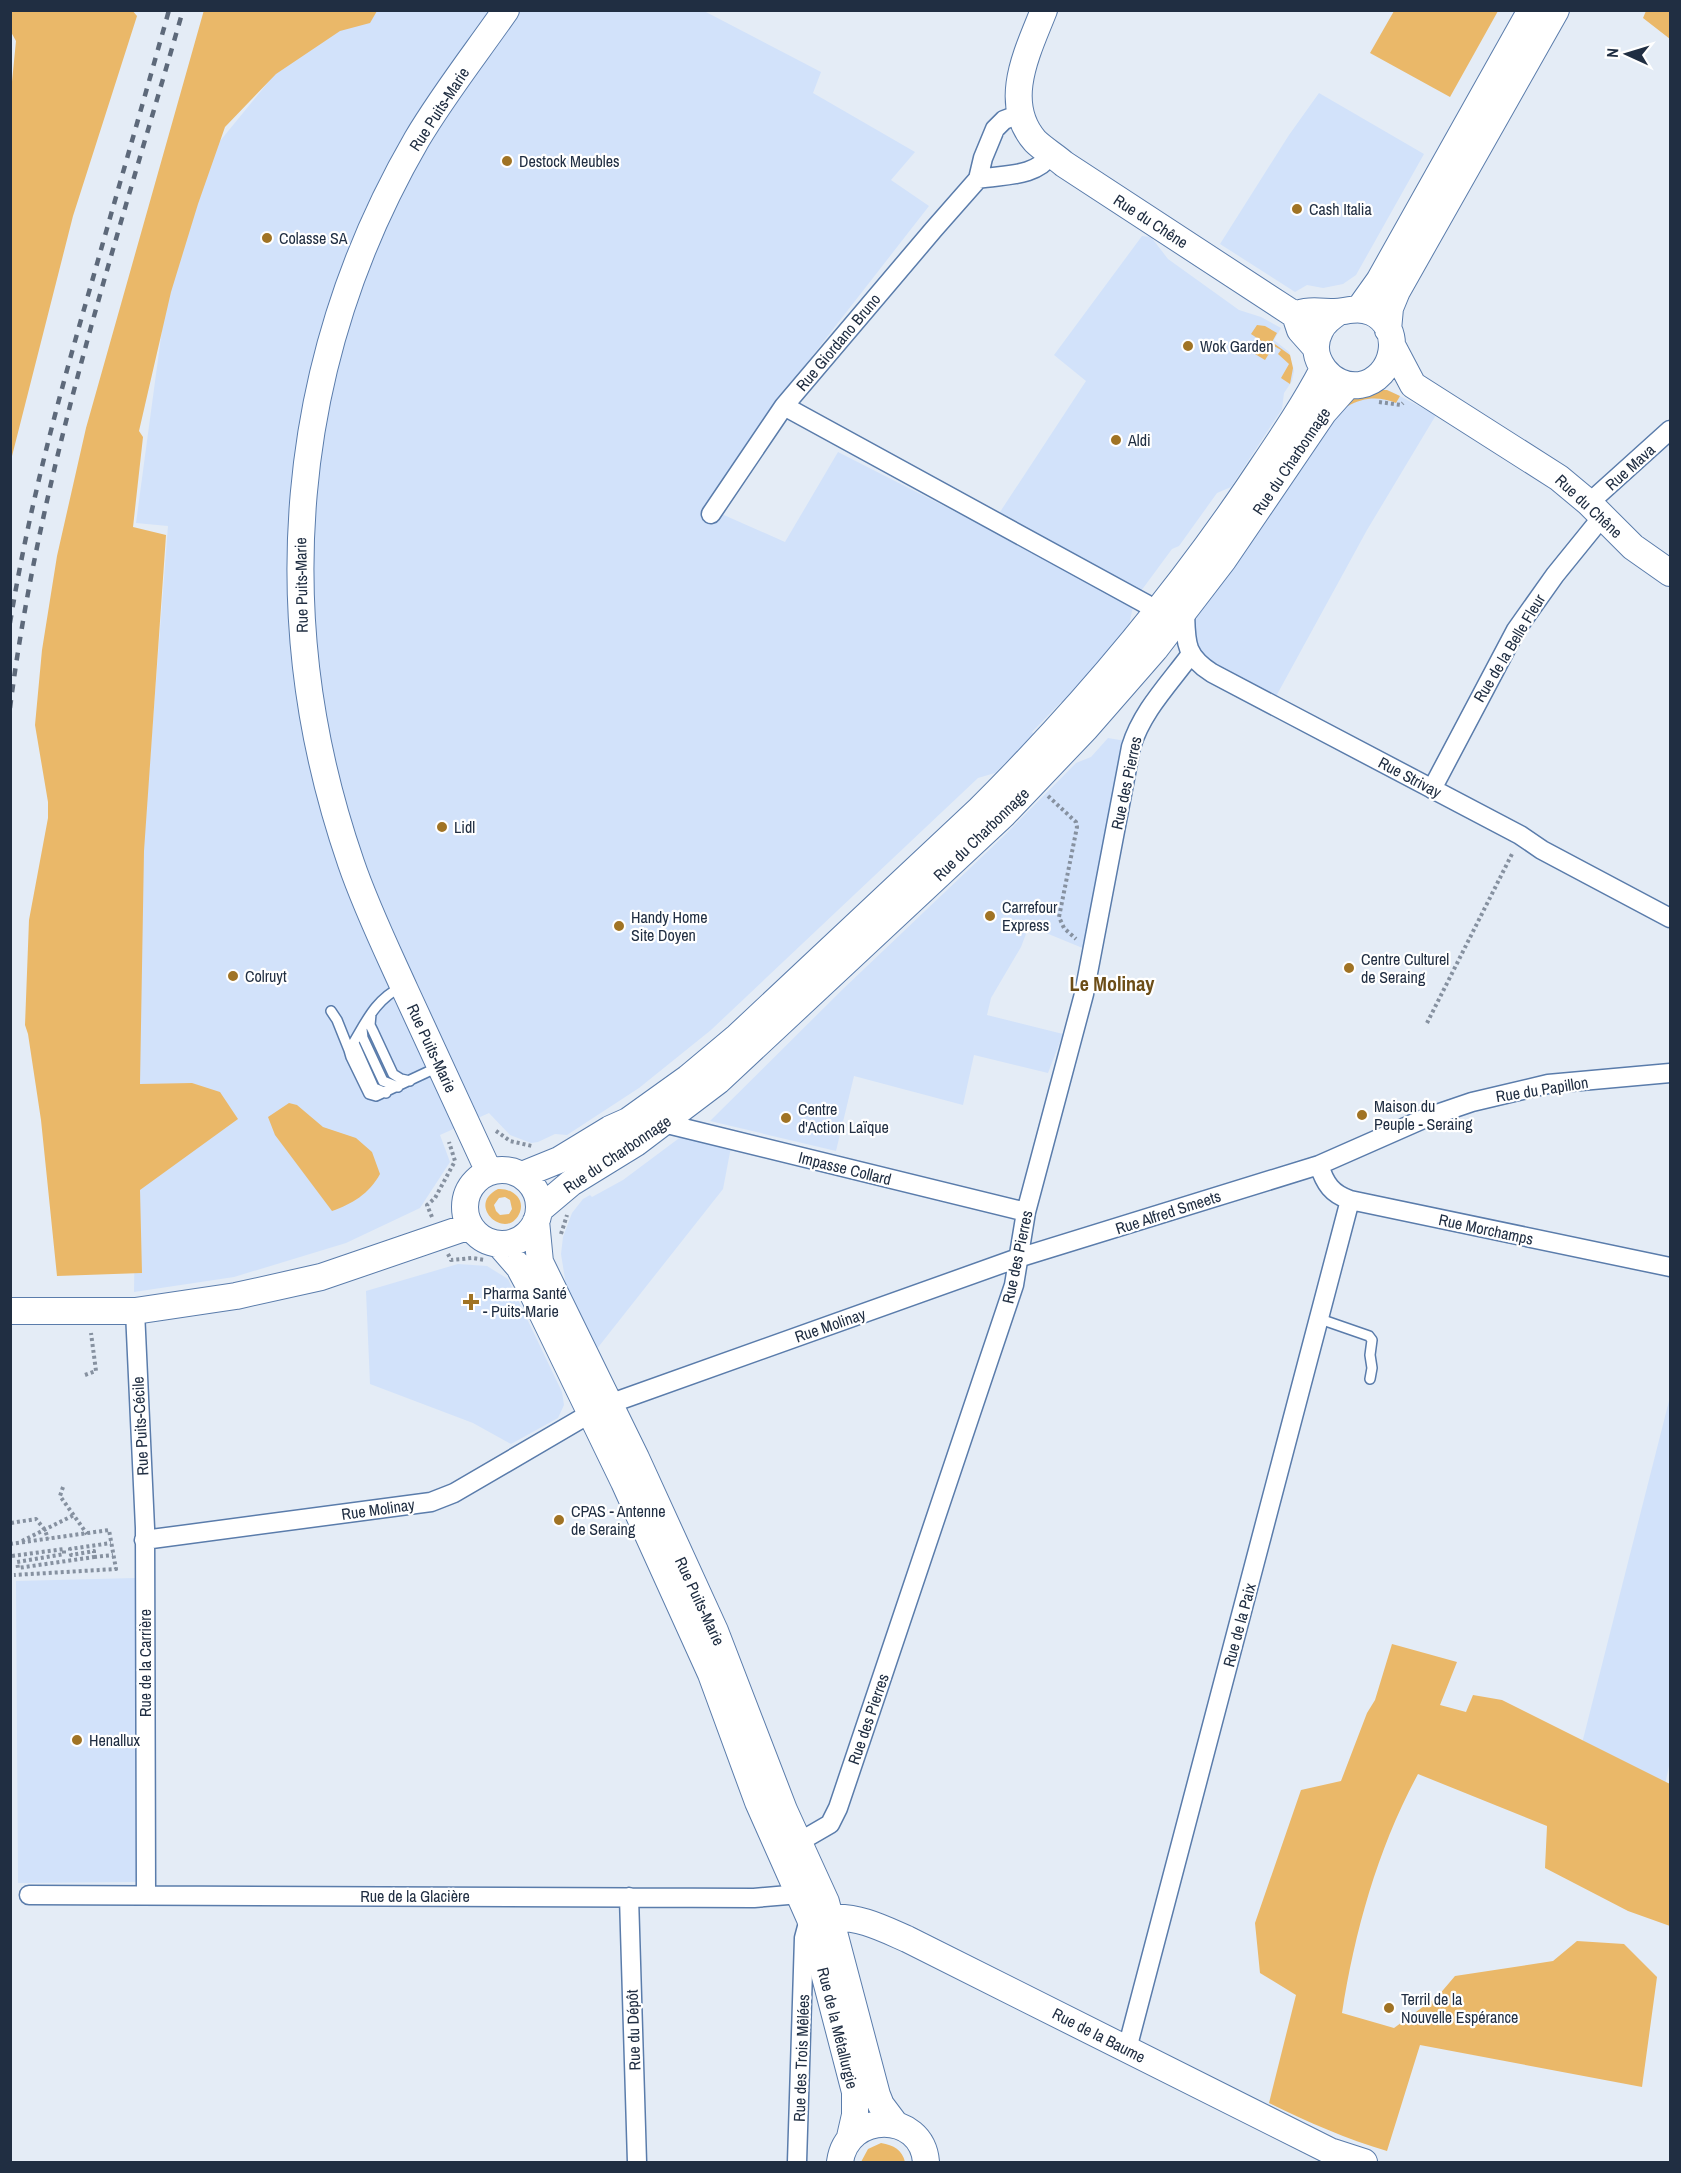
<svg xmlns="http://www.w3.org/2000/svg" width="1681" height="2173" font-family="'Archivo Narrow',sans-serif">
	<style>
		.built { fill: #d2e2fa }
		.green { fill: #eab869; fill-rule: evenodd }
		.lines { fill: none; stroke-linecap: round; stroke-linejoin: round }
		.lane-casing { stroke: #5a7cab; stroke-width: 12 }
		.street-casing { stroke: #5a7cab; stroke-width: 21 }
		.secondary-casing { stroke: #5a7cab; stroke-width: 28 }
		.path { stroke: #8691a0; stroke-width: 4; stroke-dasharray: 3 3; stroke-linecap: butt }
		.lane { stroke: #fff; stroke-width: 9 }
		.street { stroke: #fff; stroke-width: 18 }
		.secondary { stroke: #fff; stroke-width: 26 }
		.rail { stroke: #5d697a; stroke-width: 4.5; stroke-dasharray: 8 8; stroke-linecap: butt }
		.poi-dot { fill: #a07324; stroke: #fff; stroke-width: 2 }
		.labels { text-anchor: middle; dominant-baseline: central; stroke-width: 4.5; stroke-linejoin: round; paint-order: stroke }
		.street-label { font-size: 16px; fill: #202e42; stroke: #fff }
		.poi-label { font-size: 16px; fill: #202e42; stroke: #fff; text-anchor: start }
		.quarter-label { font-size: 20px; font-weight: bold; fill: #6c4d17; stroke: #fff }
	</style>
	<rect width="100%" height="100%" fill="#e4ecf6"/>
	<path class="built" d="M353,10L704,11L821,72L813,93L915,152L891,180L929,206L788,387L708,508L785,542L838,452L989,529L1133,607L1128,629L1063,703L1061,702L1032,732L1034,734L995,773L978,778L711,1030L639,1088L567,1135L555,1134L538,1142L531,1143L510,1135L489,1113L440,1135L450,1162L420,1208L346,1243L234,1277L134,1292L140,888L168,526L136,523L168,285L211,152L320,19Z
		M1319,93L1424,154L1356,275L1343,284L1323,288L1307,285L1295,292L1220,244L1289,135Z
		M1142,236L1151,237L1168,259L1239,310L1261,317L1281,328L1274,340L1289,352L1294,371L1292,381L1284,393L1282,409L1231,487L1217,493L1179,546L1172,549L1141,591L1000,512L1086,381L1054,355Z
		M1380,390L1390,391L1436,415L1367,530L1274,700L1223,673L1201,654L1195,641V617L1332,410Z
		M1108,738L1126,741L1085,949L1029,926L1021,947L991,998L987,1015L1063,1034L1048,1073L974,1055L963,1105L854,1076L836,1151L710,1121L843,989L1007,833L1076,763L1091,757Z
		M682,1136L731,1147L723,1189L592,1355L561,1291L565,1279L561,1254L563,1237L572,1213L583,1199L590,1195L592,1197L623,1180Z
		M458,1264L487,1266L508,1279L562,1392L564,1405L558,1418L511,1444L473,1423L370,1384L366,1291Z
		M1670,1397V1761L1665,1785L1577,1763Z
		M135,1578L137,1882L18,1883L16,1581Z"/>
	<path class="green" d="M11,10H132L137,16L73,216L11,460L10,102L16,41L11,32Z
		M204,10L377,11L370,23L340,31L276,74L225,127L198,204L171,292L139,431L143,437L133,527L166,535L144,851L140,1084L192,1083L220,1092L238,1119L140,1190L142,1273L57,1276L41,1120L28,1034L25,1025L29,920L48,818V802L35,725L42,650L57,556L86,428Z
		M1394,11V10L1498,11L1450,97L1370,53Z
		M1646,11H1670V39L1643,18Z
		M1257,325L1265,326L1277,333L1272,342L1290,355L1293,368L1290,384L1281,378L1289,364L1278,354L1281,350L1274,346L1265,360L1255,354L1263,342L1251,334Z
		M1380,390H1387L1400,396L1396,403C1380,396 1363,397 1348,406L1341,402Z
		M289,1103L297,1105L323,1127L356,1138L372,1152L380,1174C369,1194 352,1204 332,1211L275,1135L268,1117Z
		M498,1189C511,1188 525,1198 520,1212C508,1243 464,1206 498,1189ZM505,1197L510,1200L512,1209L509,1214L500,1215L496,1211L494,1205L499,1198Z
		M1392,1644L1457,1662L1440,1705L1466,1712L1473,1695L1502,1700L1670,1784V1926L1628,1911L1545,1868L1547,1826L1418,1774C1378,1848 1355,1930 1342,2013L1394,2028L1438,1996L1455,1976L1553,1961L1577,1941L1624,1944L1657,1977L1642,2087L1420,2045L1387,2151C1346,2139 1308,2122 1269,2103L1296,1995L1260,1973L1255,1923L1301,1790L1341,1781L1367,1713L1375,1700Z
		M881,2143C894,2145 902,2150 905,2162H861L868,2149Z"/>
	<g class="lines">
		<defs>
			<path id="lane" d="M401,987C373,1001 365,1025 349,1050L351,1057L369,1094L376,1096L438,1067
				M331,1011L337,1020L349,1050
				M371,1014L370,1025L373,1031L393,1074L401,1079L410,1081
				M362,1029L363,1038L383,1081L398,1087
				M354,1043L374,1088L386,1093
				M1320,1319L1369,1336L1372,1340L1370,1355L1372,1368L1370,1379"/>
			<path id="street" d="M978,179C1006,174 1034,178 1052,154
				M784,406L1146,604L1157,613
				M1589,503L1670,430
				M711,514L784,406L934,229L978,179L983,158L995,129L1004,120L1020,114
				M1185,611C1186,642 1184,655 1212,673L1520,835L1542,850L1670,918
				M1432,789L1516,630L1555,575L1602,517
				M663,1123L1026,1212
				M1319,1165C1325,1184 1332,1194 1350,1200L1670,1267
				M135,1311L145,1528L146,1894
				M609,1404L1018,1258L1319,1165L1428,1117L1472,1102L1548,1084L1670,1073
				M144,1540L431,1502L454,1493L591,1413
				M799,1842L830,1824L838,1808L1014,1285L1026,1212L1084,994L1131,747C1142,711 1169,684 1191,654
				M29,1895L754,1898L800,1894
				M629,1897L637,2162
				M1127,2049L1350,1200
				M797,2162L804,1938L808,1923"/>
			<path id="secondary" d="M1044,10C1028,51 1001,102 1035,141C1043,149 1055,156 1064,164L1295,315L1300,330L1316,348
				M1359,309L1379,281L1531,10
				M1295,315C1308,309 1321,312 1335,312C1348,311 1358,307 1371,312C1405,327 1395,379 1360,385C1332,389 1306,358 1320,331C1324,322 1331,317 1339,312
				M1388,330L1390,308L1397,291L1556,10
				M1393,347L1413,385L1559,478L1589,503L1633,547L1670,573
				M465 1207a37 37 0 1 1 74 0a37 37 0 1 1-74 0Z
				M489,1172C461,1111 433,1050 405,990C386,948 366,907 351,863C267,620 287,363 417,139C443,95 476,53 506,10
				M522,1175L559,1160L610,1129L628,1121L688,1078L737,1037L980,809C1079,710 1169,604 1248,488C1274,449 1301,411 1323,369
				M539,1210L571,1183L636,1143L718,1081L1003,815L1086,728L1155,649L1224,559L1324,412L1348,385
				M536,1221L540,1262L636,1458L715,1631L784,1810L826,1902L877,2095L881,2105L896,2125
				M499,1244L519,1267L527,1282L624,1482L711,1674L758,1802L810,1919L855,2092V2115L850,2137
				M10,1311H135L236,1296L321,1277L470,1226
				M831,1918C859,1916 882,1928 907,1939L1330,2151L1364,2162
				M840,2162C847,2111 922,2111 926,2162"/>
		</defs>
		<use href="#lane" class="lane-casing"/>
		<use href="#street" class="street-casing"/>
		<use href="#secondary" class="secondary-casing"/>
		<path class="path" d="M1379,402L1401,405L1403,403
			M1048,796L1076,822L1077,827L1059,917L1064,928L1076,939
			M1427,1023L1513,852
			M496,1131L510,1141L532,1146
			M432,1217L427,1205L435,1198L455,1161L449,1142
			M561,1234L567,1215
			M448,1254L451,1260L472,1258L485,1260
			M85,1375L96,1371L91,1333
			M63,1487L60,1496L87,1534
			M11,1523L36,1519L45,1530L48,1539
			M22,1541L74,1515
			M10,1544L109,1530L116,1569L14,1575
			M12,1556L64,1549V1554L17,1562L18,1568L94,1557V1551L71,1555L70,1549L111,1543
			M94,1557L113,1555"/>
		<use href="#lane" class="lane"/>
		<use href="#street" class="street"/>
		<use href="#secondary" class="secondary"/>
		<path class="rail" d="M10,623C29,506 60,392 93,278C118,189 144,100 169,10
			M10,708C40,470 117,241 183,10"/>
	</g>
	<g class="poi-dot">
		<circle cx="507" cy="161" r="6"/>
		<circle cx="1297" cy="209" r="6"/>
		<circle cx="267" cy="238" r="6"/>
		<circle cx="1188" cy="346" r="6"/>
		<circle cx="1116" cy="440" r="6"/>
		<circle cx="442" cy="827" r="6"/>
		<circle cx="990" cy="916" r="6"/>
		<circle cx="619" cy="926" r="6"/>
		<circle cx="1349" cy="968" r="6"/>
		<circle cx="233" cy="976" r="6"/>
		<circle cx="1362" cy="1115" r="6"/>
		<circle cx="786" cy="1118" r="6"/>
		<path d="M468 1293h6v6h6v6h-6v6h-6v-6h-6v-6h6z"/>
		<circle cx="559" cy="1520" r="6"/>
		<circle cx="77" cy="1740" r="6"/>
		<circle cx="1389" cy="2008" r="6"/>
	</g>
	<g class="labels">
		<g class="street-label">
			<text transform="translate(439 109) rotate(-57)">Rue Puits-Marie</text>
			<text transform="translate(1151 221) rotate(33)">Rue du Chêne</text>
			<text transform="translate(838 342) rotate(-50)">Rue Giordano Bruno</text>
			<text transform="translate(1291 461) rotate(-56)">Rue du Charbonnage</text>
			<text transform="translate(1630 467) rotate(-42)">Rue Mava</text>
			<text transform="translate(1589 506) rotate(43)">Rue du Chêne</text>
			<text transform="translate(301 585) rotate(-91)">Rue Puits-Marie</text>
			<text transform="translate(1509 648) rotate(-59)">Rue de la Belle Fleur</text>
			<text transform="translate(1410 777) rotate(28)">Rue Strivay</text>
			<text transform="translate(1126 783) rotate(-78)">Rue des Pierres</text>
			<text transform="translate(981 834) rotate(-44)">Rue du Charbonnage</text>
			<text transform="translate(432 1048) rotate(65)">Rue Puits-Marie</text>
			<text transform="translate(1542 1089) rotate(-9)">Rue du Papillon</text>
			<text transform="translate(617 1154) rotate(-34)">Rue du Charbonnage</text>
			<text transform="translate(845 1168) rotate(14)">Impasse Collard</text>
			<text transform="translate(1168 1212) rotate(-18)">Rue Alfred Smeets</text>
			<text transform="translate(1486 1229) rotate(12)">Rue Morchamps</text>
			<text transform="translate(1017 1257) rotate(-78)">Rue des Pierres</text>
			<text transform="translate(830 1325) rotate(-19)">Rue Molinay</text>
			<text transform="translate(140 1426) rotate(-93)">Rue Puits-Cécile</text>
			<text transform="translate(378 1509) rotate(-8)">Rue Molinay</text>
			<text transform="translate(700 1601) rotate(65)">Rue Puits-Marie</text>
			<text transform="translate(1239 1625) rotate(-75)">Rue de la Paix</text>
			<text transform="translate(145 1663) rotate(-90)">Rue de la Carrière</text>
			<text transform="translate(868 1719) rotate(-71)">Rue des Pierres</text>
			<text x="415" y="1896">Rue de la Glacière</text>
			<text transform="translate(838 2028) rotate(76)">Rue de la Métallurgie</text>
			<text transform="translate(633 2030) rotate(-92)">Rue du Dépôt</text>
			<text transform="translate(1099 2035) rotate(27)">Rue de la Baume</text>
			<text transform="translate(801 2058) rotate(-88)">Rue des Trois Mêlées</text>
		</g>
		<g class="poi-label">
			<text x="519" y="161">Destock Meubles</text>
			<text x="1309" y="209">Cash Italia</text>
			<text x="279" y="238">Colasse SA</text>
			<text x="1200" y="346">Wok Garden</text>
			<text x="1128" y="440">Aldi</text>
			<text x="454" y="827">Lidl</text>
			<text x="1002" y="907">Carrefour<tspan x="1002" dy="18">Express</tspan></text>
			<text x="631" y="917">Handy Home<tspan x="631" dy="18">Site Doyen</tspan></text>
			<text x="1361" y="959">Centre Culturel<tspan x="1361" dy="18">de Seraing</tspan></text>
			<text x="245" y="976">Colruyt</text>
			<text x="1374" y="1106">Maison du<tspan x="1374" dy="18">Peuple - Seraing</tspan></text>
			<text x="798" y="1109">Centre<tspan x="798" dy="18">d'Action Laïque</tspan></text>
			<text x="483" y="1293">Pharma Santé<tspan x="483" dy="18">- Puits-Marie</tspan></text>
			<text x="571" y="1511">CPAS - Antenne<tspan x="571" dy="18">de Seraing</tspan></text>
			<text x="89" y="1740">Henallux</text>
			<text x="1401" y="1999">Terril de la<tspan x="1401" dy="18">Nouvelle Espérance</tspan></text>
		</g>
		<g class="quarter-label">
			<text x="1112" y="983">Le Molinay</text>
		</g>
	</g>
	<rect width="1681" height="2173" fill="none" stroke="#202e42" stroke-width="24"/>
	<g transform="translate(1627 54) rotate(274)" stroke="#ffffff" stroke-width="4.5" paint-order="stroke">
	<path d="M0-4.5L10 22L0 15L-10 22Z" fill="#202e42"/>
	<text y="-9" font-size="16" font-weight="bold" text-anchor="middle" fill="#202e42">N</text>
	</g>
</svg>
